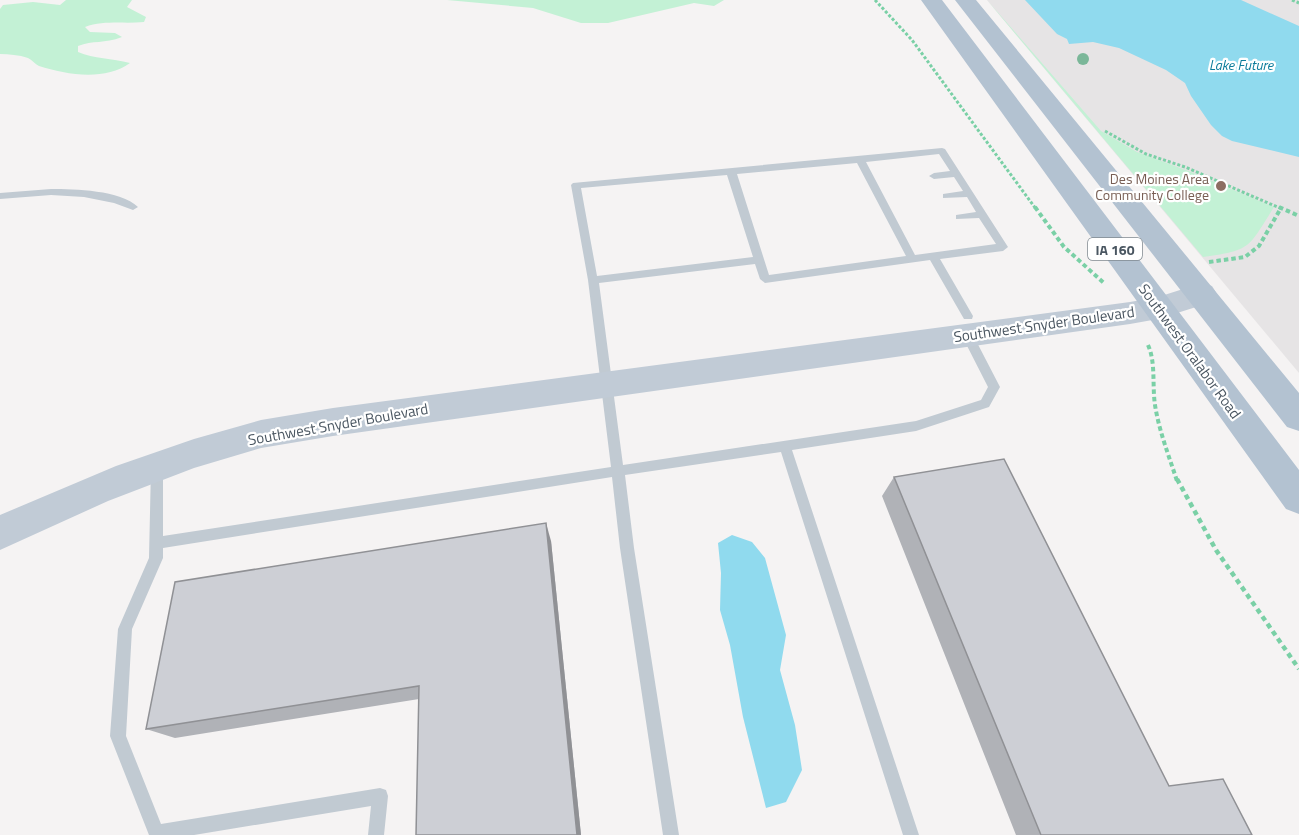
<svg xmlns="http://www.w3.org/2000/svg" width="1299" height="835" font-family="'Titillium Web',sans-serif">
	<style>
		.education { fill: #e6e4e5 }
		.green { fill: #c3f1d5 }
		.water { fill: #90daee }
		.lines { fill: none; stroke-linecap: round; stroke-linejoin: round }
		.path-far2 { stroke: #7ad0a6; stroke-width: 3; stroke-dasharray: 3 2; stroke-linecap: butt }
		.path-far1 { stroke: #7ad0a6; stroke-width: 4; stroke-dasharray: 4.5 3; stroke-linecap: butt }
		.path { stroke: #7ad0a6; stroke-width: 4.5; stroke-dasharray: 5 4; stroke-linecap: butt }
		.lane { fill: #c1cad2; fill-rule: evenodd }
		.secondary { fill: #c1cbd6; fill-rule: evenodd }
		.primary { fill: #b3c2d1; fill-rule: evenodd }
		.tree { fill: #7bb799 }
		.wall { fill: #b0b2b7 }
		.shaded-wall { fill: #909195 }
		.building { fill: #cdcfd5; stroke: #909195; stroke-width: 1.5 }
		.education-dot { fill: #8d6e63; stroke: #fff; stroke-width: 2 }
		.labels { text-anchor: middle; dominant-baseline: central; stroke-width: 4.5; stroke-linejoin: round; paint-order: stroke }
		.far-water-label { font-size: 14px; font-style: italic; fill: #0c7c9b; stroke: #fff }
		.far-education-label { font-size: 14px; fill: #785e54; stroke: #fff; text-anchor: end }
		.shield { fill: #fff; stroke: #808990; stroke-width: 1.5 }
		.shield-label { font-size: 14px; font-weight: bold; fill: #4a5661 }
		.street-label { font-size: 15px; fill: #4a5661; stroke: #fff }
	</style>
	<rect width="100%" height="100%" fill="#f5f3f3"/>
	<path class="education" d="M987,0H1299V373Z"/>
	<path class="green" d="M66,0H132L127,7L146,17L144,22C124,24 104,20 85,27L90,32L115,33L122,37C104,44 93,40 78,46V52C94,59 112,58 130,63C105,81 67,75 39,66C35,64 32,60 28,58C19,55 9,54 0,54V9L3,5L33,2L60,5Z
		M447,0H724L714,6L694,3L608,23H581L533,8Z
		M987,0L1101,131L1137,152L1191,172L1274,207C1248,248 1252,250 1203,257Z"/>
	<path class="water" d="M1025,0H1241L1299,26V157L1232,141L1222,136L1211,125L1191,96L1185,83L1166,70L1119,48L1093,42L1069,44L1067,39L1057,34Z
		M732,535L752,542L765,558L786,635L780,670L795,725L802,770L786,802L766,808L743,717L730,645L720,610L721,573L718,543Z"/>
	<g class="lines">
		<path class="path-far2" d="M875,0L912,40L1036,209
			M1292,0L1299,3
			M1105,131L1146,154L1185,167L1282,209"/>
		<path class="path-far1" d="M1035,207L1064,247L1104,283
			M1279,207L1299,216
			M1209,262L1245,257L1259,246L1281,208
			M1148,345C1156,363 1152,385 1155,405C1159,431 1169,456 1177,481"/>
		<path class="path" d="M1177,479L1216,550L1299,669"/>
		<path class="lane" d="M942,148L945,149L1008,247L1003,251L940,259L973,316L972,319H964L930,260L765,283L760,279L755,264L599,283L623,465L916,421L981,400L988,387L961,334L963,331H971L1000,387L989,407L916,431L792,450L919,835H903L781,452L625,475L634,548L679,835H663L620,548L612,477L163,548V558L132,629L126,736L161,824L380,788L386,790L388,796L384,835H368L371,806L194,835H149L110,736L118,629L149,558L151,467L153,463L157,462L161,463L163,467V536L611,467L588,280L571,185L573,183ZM939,154L950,171L934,173L929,176L934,179L954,177L963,191L943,194V198L967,197L976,212L956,215V219L979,218L996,244L915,255L866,162ZM857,163L906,256L769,275L737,174ZM727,175L753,257L597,276L581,188Z
			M51,189C75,189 120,190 138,207L133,210L114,203L84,197L51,195L0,199V193Z"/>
		<path class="secondary" d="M1202,283L1212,286L1217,294L1212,302L1158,319L1130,324L333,436L261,448L194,468L108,501L0,550V515L116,466L194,439L261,420L333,408L1130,302L1158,297Z"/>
		<path class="primary" d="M921,0H942L1299,470V514L1286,509Z
			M955,0H976L1299,393V431L1287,427Z"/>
	</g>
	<circle class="tree" cx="1083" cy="59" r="6"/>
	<path class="wall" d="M894,477L1169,786L1252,835H1016L882,496Z
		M551,541L581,835H416L419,699L175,738L146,729Z"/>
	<path class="shaded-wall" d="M546,523L551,541L581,835H577Z"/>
	<path class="building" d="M1004,459L1169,786L1223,779L1252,835H1041L894,477Z
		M546,523L577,835H416L419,686L146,729L175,582Z"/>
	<circle class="education-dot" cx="1221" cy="186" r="6"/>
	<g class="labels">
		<g class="far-water-label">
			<text x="1241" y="64">Lake Future</text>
		</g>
		<g class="far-education-label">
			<text x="1209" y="178">Des Moines Area<tspan x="1209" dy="16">Community College</tspan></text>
		</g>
		<rect class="shield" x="1088" y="238" width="54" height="22" rx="4.5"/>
		<g class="shield-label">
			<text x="1115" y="249">IA 160</text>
		</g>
		<g class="street-label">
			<text transform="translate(1044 324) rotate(-8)">Southwest Snyder Boulevard</text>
			<text transform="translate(1190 351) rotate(54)">Southwest Oralabor Road</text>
			<text transform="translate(338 424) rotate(-10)">Southwest Snyder Boulevard</text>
		</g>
	</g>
</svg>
